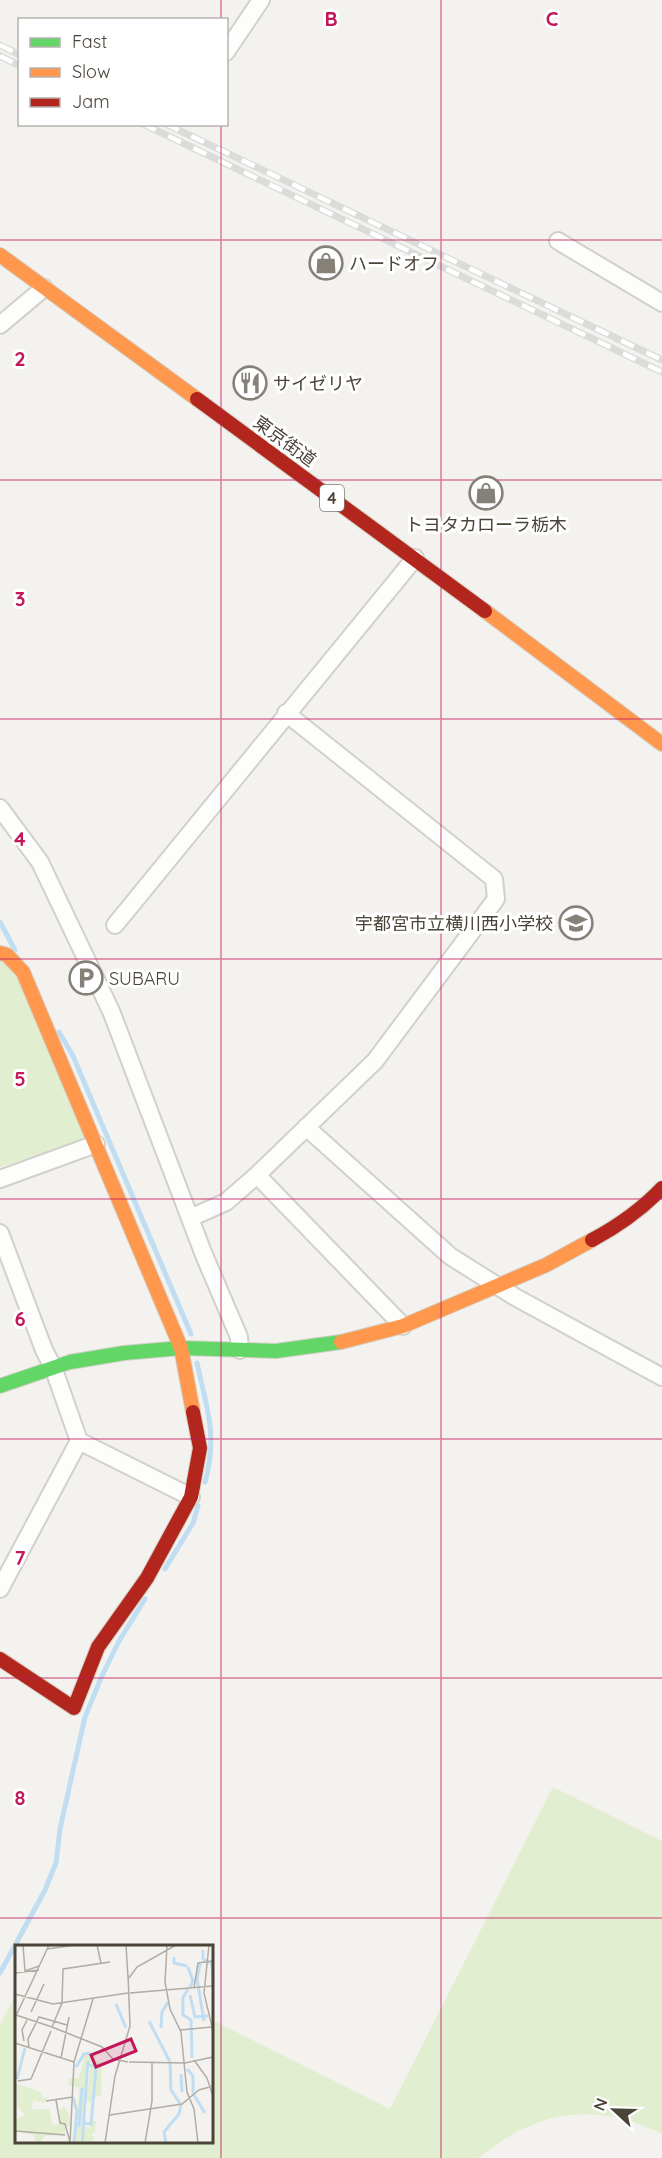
<svg xmlns="http://www.w3.org/2000/svg" width="662" height="2158" font-family="Quicksand,'Noto Sans JP',sans-serif">
	<style>
		.green { fill: #e1eecf }
		.lines { fill: none; stroke-linecap: round; stroke-linejoin: round }
		.stream { stroke: #c0ddf1; stroke-width: 5 }
		.street-casing { stroke: #d2d0cb; stroke-width: 20 }
		.fast-casing { stroke: #d3cfc5; stroke-width: 16 }
		.slow-casing { stroke: #d3cfc5; stroke-width: 16 }
		.jam-casing { stroke: #d3cfc5; stroke-width: 16 }
		.street { stroke: #fdfdfc; stroke-width: 16 }
		.fast { stroke: #63d668; stroke-width: 14 }
		.slow { stroke: #ff974d; stroke-width: 14 }
		.jam { stroke: #b3261e; stroke-width: 14 }
		.rail-casing { stroke: #dbdbda; stroke-width: 7 }
		.rail { stroke: #fff; stroke-width: 4.5; stroke-dasharray: 14; stroke-linecap: butt }
		.grid { fill: none; stroke: #c2185b; stroke-width: 1.5; stroke-opacity: 0.55 }
		.labels { text-anchor: middle; dominant-baseline: central; stroke-width: 6; stroke-linejoin: round; paint-order: stroke }
		.shield { fill: #fff; stroke: #817c74; stroke-width: 1.5 }
		.shield-label { font-size: 16px; font-weight: bold; fill: #4b4439 }
		.poi-label { font-size: 18px; fill: #4b4439; stroke: #fff; text-anchor: start }
		.street-label { font-size: 18px; fill: #4b4439; stroke: #fff }
		.inset-river { fill: none; stroke: #c0ddf1; stroke-width: 3 }
		.inset-road { fill: none; stroke: #b0aca6; stroke-width: 1.5 }
		.view { fill: #c2185b; fill-opacity: 0.15; stroke: #c2185b; stroke-width: 3 }
		.inset-edge { fill: none; stroke: #4b4439; stroke-width: 3 }
		.grid-label { font-size: 20px; text-anchor: middle; font-weight: bold; fill: #c2185b; stroke: #fff; stroke-width: 6; stroke-linejoin: round; paint-order: stroke }
	</style>
	<rect width="100%" height="100%" fill="#f4f2ee"/>
	<path class="green" d="M0,959L9,960L87,1130L79,1142L0,1167Z
		M553,1787L662,1841V2134C618,2112 570,2106 525,2128C508,2135 493,2148 478,2158H0V2024L16,1995V2142H212V2020L390,2109Z"/>
	<g class="lines">
		<path class="stream" d="M0,922L15,950
			M59,1032L73,1056L191,1334
			M197,1363C207,1409 218,1436 205,1482
			M165,1569L193,1523L198,1506
			M0,1973L45,1890L56,1863L60,1829L85,1717L101,1678L119,1641L145,1599"/>
		<defs>
			<path id="street" d="M226,52L261,0
				M558,241L662,303
				M0,325L44,288
				M286,713L494,879L496,899L375,1061L257,1175L403,1326
				M0,808L40,862L111,1011L204,1255L239,1337L240,1350
				M115,925L415,558
				M306,1127L450,1256L515,1297L662,1377
				M0,1179L96,1144
				M190,1218L226,1202L257,1175
				M0,1233L44,1350L53,1367L79,1441L0,1589
				M79,1441L191,1497"/>
			<path id="fast" d="M0,1386L70,1362L124,1353L181,1348L276,1351L341,1342"/>
			<path id="slow" d="M0,255L197,399
				M485,611L662,744
				M0,953L7,955L23,972L181,1348L193,1412
				M341,1342L403,1326L546,1265L592,1240"/>
			<path id="jam" d="M197,399L485,611
				M592,1240C618,1226 642,1209 662,1188
				M0,1659L74,1708L98,1647L147,1578L191,1497L200,1448L193,1412"/>
		</defs>
		<use href="#street" class="street-casing"/>
		<use href="#fast" class="fast-casing"/>
		<use href="#slow" class="slow-casing"/>
		<use href="#jam" class="jam-casing"/>
		<use href="#street" class="street"/>
		<use href="#fast" class="fast"/>
		<use href="#slow" class="slow"/>
		<use href="#jam" class="jam"/>
		<defs>
			<path id="rail" d="M0,45L20,55
				M0,56L20,66
				M143,124L662,372
				M166,124L662,360"/>
		</defs>
		<use href="#rail" class="rail-casing"/>
		<use href="#rail" class="rail"/>
	</g>
	<path class="grid" d="M221,0V20M441,0V2158M221,124V2158M0,240H662M0,480H662M0,719H662M0,959H662M0,1199H662M0,1439H662M0,1678H662M0,1918H662"/>
	<defs>
		<symbol id="shop-ring" viewBox="-11 -11 22 22"><circle r="9.5" fill="#fff" stroke="#868178" stroke-width="1.5"/><path d="M-5-2.5h2.3a2.7 3.5 0 0 1 5.4 0H5L5.5 6h-11ZM-1.5-2.5h3a1.5 2.3 0 0 0-3 0Z" fill="#868178"/></symbol>
		<symbol id="restaurant-ring" viewBox="-11 -11 22 22"><circle r="9.5" fill="#fff" stroke="#868178" stroke-width="1.5"/><path d="M-5-6h1v4h1v-4h1v4h1v-4h1v5L-1.5 .5V6h-2V.5L-5-1ZM5-6V6H3V1.5H1.5Q1.5-4 5-6Z" fill="#868178"/></symbol>
		<symbol id="school-ring" viewBox="-11 -11 22 22"><circle r="9.5" fill="#fff" stroke="#868178" stroke-width="1.5"/><path d="M0-5L7-2L0 1L-7-2ZM-4 1L0 2.5L4 1V4Q0 6-4 4Z" fill="#868178"/></symbol>
		<symbol id="parking-ring" viewBox="-11 -11 22 22"><circle r="9.5" fill="#fff" stroke="#868178" stroke-width="1.5"/><path d="M-3.5-5.5H1a3.5 3.5 0 0 1 0 7H-1V5.5H-3.5ZM-1-3.4V-.6H.8a1.4 1.4 0 0 0 0-2.8Z" fill="#868178"/></symbol>
	</defs>
	<g fill-rule="evenodd">
		<use href="#shop-ring" x="307" y="244" width="38" height="38"/>
		<use href="#restaurant-ring" x="231" y="364" width="38" height="38"/>
		<use href="#shop-ring" x="467" y="474" width="38" height="38"/>
		<use href="#school-ring" x="557" y="904" width="38" height="38"/>
		<use href="#parking-ring" x="67" y="959" width="38" height="38"/>
	</g>
	<g class="labels">
		<rect class="shield" x="320" y="485" width="24" height="26" rx="4.5"/>
		<g class="shield-label">
			<text x="332" y="498">4</text>
		</g>
		<g class="poi-label">
			<text x="349" y="263">ハードオフ</text>
			<text x="273" y="383">サイゼリヤ</text>
			<text x="486" y="524" text-anchor="middle">トヨタカローラ栃木</text>
			<text x="553" y="923" text-anchor="end">宇都宮市立横川西小学校</text>
			<text x="109" y="978">SUBARU</text>
		</g>
		<g class="street-label">
			<text transform="translate(285 441) rotate(36)">東京街道</text>
		</g>
	</g>
	<g transform="translate(15 1945)">
		<rect width="198" height="198" fill="#f4f2ee"/>
		<path d="M70,109H80V116L87,117L86,151L79,152L81,121L72,116L65,198H61L64,143L53,140L54,133H64ZM76,119L80,122L76,157L71,156ZM2,139L26,147L28,154L33,152L29,158L18,155L17,164H34L38,180L45,179L43,165L49,162L53,167L56,181L50,182V189L30,191L25,198L20,196L19,190L0,186V175L10,170L2,161ZM77,175L81,176L80,187L75,190L79,191L78,198H68L69,180L76,184Z" fill="#e1eecf"/>
		<path class="inset-river" d="M188,5V14L197,19L198,41M159,12V18L172,21M185,19L182,34L189,76M173,22L178,36L175,42M173,44L168,53V70L176,75L177,113M175,50L180,72L193,71M101,59L111,83M134,76L155,117L156,145L166,160L164,169L149,187L151,198M146,83L147,67L153,57M61,122L69,109L76,108M172,124L178,131V149M166,129L167,147M2,134L10,103M179,150L190,168M58,152L62,166L59,198M68,178L76,179L81,123L73,119M64,182L67,143M67,198L73,116"/>
		<path class="inset-road" d="M8,0L10,26L24,21M82,0L86,18M111,0L113,33M152,0L150,37L155,64L166,87L172,147L179,164L183,198M194,0L189,48L198,86M32,4L60,0M95,17L48,24L47,58L37,82L87,102L98,114L113,117M0,28L24,25M114,33L122,22L161,0M179,43L183,18L198,16M115,48L198,41M0,49L38,59L113,48M16,67L29,39M1,70L37,82M0,73L34,0M165,85L197,82M9,96L7,85L12,75M0,98L59,117M14,103L13,94L24,72L52,80M46,113L54,72M179,115L192,133L198,151M114,117L170,118L198,112M3,136L16,134L36,86M41,155L45,178L50,179L55,197M31,156L58,152M95,170L167,159L184,145L198,141M0,186L50,190M55,198L59,117L78,54M90,198L100,131L115,81L113,29M130,198L137,156V118"/>
		<path class="view" d="M116,94L121,106L81,122L76,110Z"/>
		<rect width="198" height="198" class="inset-edge"/>
	</g>
	<g class="grid-label">
		<text x="331" y="26">B</text>
		<text x="552" y="26">C</text>
		<text x="20" y="366">2</text>
		<text x="20" y="606">3</text>
		<text x="20" y="846">4</text>
		<text x="20" y="1086">5</text>
		<text x="20" y="1326">6</text>
		<text x="20" y="1565">7</text>
		<text x="20" y="1805">8</text>
	</g>
	<rect x="18" y="18" width="210" height="108" fill="#ffffff" stroke="#b7b4b0" stroke-width="1.5"/>
	<rect x="30" y="38" width="30" height="9" fill="#63d668" stroke="#b7b4b0" stroke-width="1.5"/>
	<text x="72" y="48" font-size="18" fill="#4b4439">Fast</text>
	<rect x="30" y="68" width="30" height="9" fill="#ff974d" stroke="#b7b4b0" stroke-width="1.5"/>
	<text x="72" y="78" font-size="18" fill="#4b4439">Slow</text>
	<rect x="30" y="98" width="30" height="9" fill="#b3261e" stroke="#b7b4b0" stroke-width="1.5"/>
	<text x="72" y="108" font-size="18" fill="#4b4439">Jam</text>
	<g transform="translate(614 2110) rotate(292)" stroke="#ffffff" stroke-width="4.5" paint-order="stroke">
	<path d="M0-4.5L10 22L0 15L-10 22Z" fill="#4b4439"/>
	<text y="-9" font-size="16" font-weight="bold" text-anchor="middle" fill="#4b4439">N</text>
	</g>
</svg>
